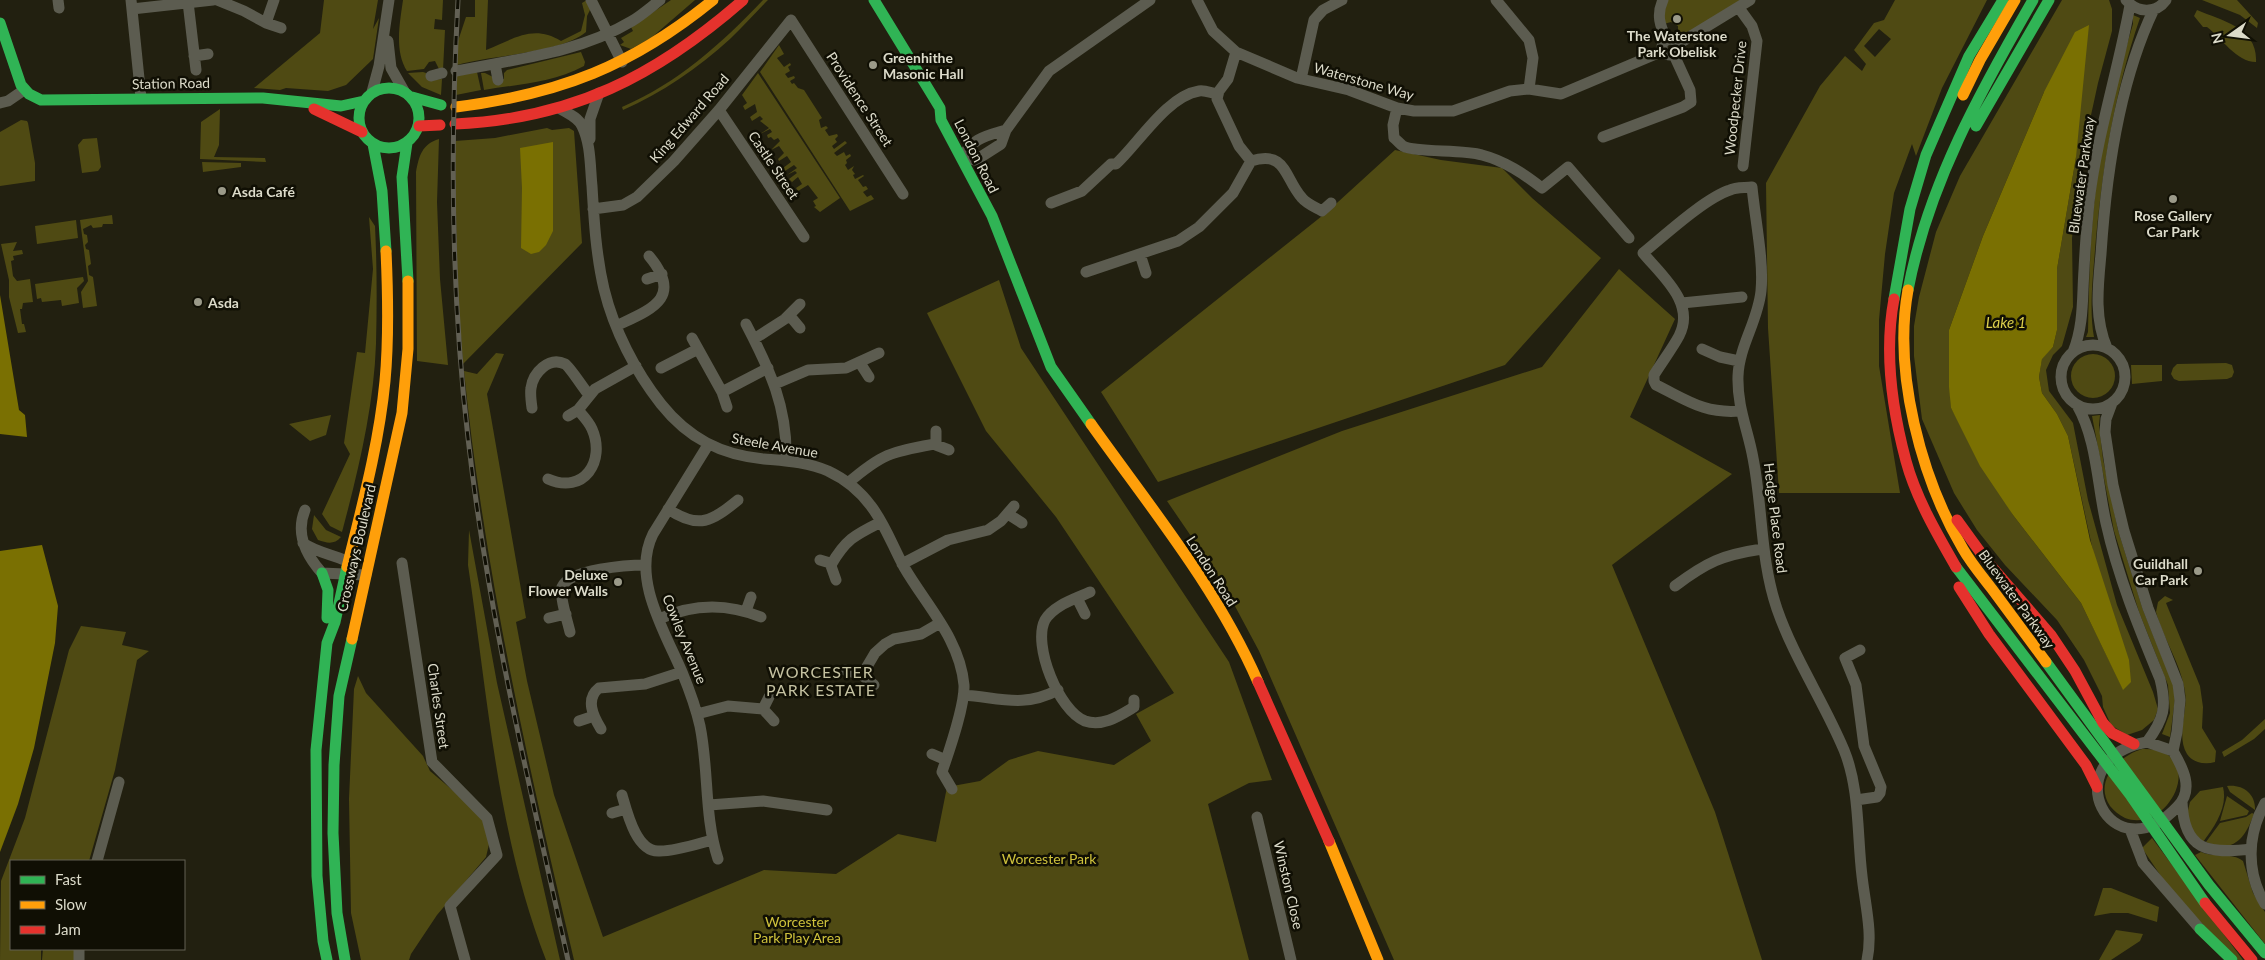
<svg xmlns="http://www.w3.org/2000/svg" width="2265" height="960" font-family="Lato,sans-serif">
	<style>
		.green { fill: #4f4a13; fill-rule: evenodd }
		.water { fill: #7a7002 }
		.lines { fill: none; stroke-linecap: round; stroke-linejoin: round }
		.street { stroke: #5c5c50; stroke-width: 11 }
		.fast { stroke: #30b455; stroke-width: 11 }
		.slow { stroke: #ff9f0a; stroke-width: 11 }
		.jam { stroke: #e5322d; stroke-width: 11 }
		.rail-casing { stroke: #626054; stroke-width: 5 }
		.rail { stroke: #100f04; stroke-width: 3; stroke-dasharray: 9; stroke-linecap: butt }
		.poi-dot { fill: #9b9a89; stroke: #100f04; stroke-width: 2 }
		.labels { text-anchor: middle; dominant-baseline: central; stroke-width: 5; stroke-linejoin: round; paint-order: stroke }
		.poi-label { font-size: 14px; font-weight: bold; fill: #dcdbca; stroke: #100f04; text-anchor: start }
		.street-label { font-size: 14px; fill: #dcdbca; stroke: #100f04 }
		.park-label { font-size: 14px; fill: #cfc23c; stroke: #100f04 }
		.water-label { font-size: 15px; font-style: italic; fill: #dccf4c; stroke: #100f04 }
		.quarter-label { font-size: 16px; letter-spacing: 1px; fill: #c4c1a0; stroke: #100f04 }
	</style>
	<rect width="100%" height="100%" fill="#222010"/>
	<path class="green" d="M324,0H378L373,29L379,18L373,59L346,85L328,91L286,88L280,90L254,88L320,33Z
		M403,0H443L442,20L435,19L434,29L445,30L443,70L439,69L435,61L429,62L424,69L407,71C394,51 400,22 403,0Z
		M475,0H488L486,50C514,39 533,24 561,41L581,31L585,15L582,3L587,0L591,8L587,16L586,32C559,54 491,55 457,65L458,41L466,17H475Z
		M671,0H695L651,38L631,49L620,45L624,42L621,38L633,31L631,27Z
		M763,0H768C755,13 743,27 730,39C698,68 662,93 623,110L622,107C678,83 721,44 763,0Z
		M1667,0H1741L1686,34L1678,36V26L1671,22L1664,24L1662,16Z
		M1895,0H1987L1942,88L1916,156L1912,144L1894,193L1885,254L1879,320V366L1900,493H1779L1768,328L1766,183L1820,86L1845,56L1862,71L1866,64L1854,50L1874,23L1884,20ZM1879,29L1891,39L1875,57L1864,46Z
		M2062,0H2109L2112,9V31L2098,83L2081,161L2072,238L2073,307L2062,346L2053,355L2046,370L2049,391L2073,423L2088,500L2117,605L2153,692L2158,709L2154,720L2142,730L2127,735L2111,725L2103,707L2102,696L2084,660L2057,620L2005,565L1977,530L1954,493L1922,419L1914,356V326L1919,297L1936,232L1960,176ZM2044,92L2076,157L2057,269V330L2053,347L2042,358L2039,377L2042,393L2057,414L2068,436L2123,689L2081,603L2013,515L1951,408L1949,330L1983,236Z
		M2202,0H2237L2258,23L2257,28L2240,15Z
		M2197,10C2223,21 2258,28 2256,62C2236,62 2222,38 2207,27H2203L2194,16Z
		M2133,15L2140,18C2114,93 2102,171 2095,250C2093,276 2089,311 2094,337H2086L2088,332C2089,283 2090,235 2096,187C2104,132 2117,77 2133,24Z
		M779,45L784,54L777,58L784,67L790,63L791,65L788,67L790,71L785,74L788,78L794,76L795,78L790,81L792,84L794,83L798,88L804,90L822,118L819,120L821,128L826,126L828,128L825,130L829,136L837,134L838,136L835,139L837,142L832,146L834,149L845,141L847,143L834,153L837,156L844,152L846,156L850,154L851,156L846,160L847,163L845,165L848,170L854,166L852,170L855,174L853,175L855,179L863,175L864,176L858,180L863,187L866,186L868,189L863,192L867,197L871,195L874,199L850,211L760,72Z
		M581,52L585,62L584,66C552,83 519,84 484,90L481,73H485L493,77L494,81L504,79V73L507,70Z
		M423,72L426,73L429,80L442,79L441,95L422,87L408,73Z
		M477,72L481,90L456,95V76Z
		M758,73L840,198L820,212L814,207L816,206L813,201L818,198L808,185L798,191L796,188L802,184L798,177L792,182L789,179L797,173L795,171L787,175L797,168L794,165L785,171L783,168L791,162L787,156L779,161L778,159L784,153L779,146L771,150L780,141L778,138L774,140L771,137L768,138L767,135L772,132L770,129L760,134L769,128L760,121L763,119L760,116L752,121L750,117L757,112L755,104L745,110L743,106L747,103L742,95Z
		M220,109L219,145L214,157L265,158L266,162L200,159L201,122Z
		M21,120L27,121L28,123L35,163V181L0,186V132Z
		M547,128L552,130L569,128L574,131L582,243L463,364L457,281L455,141L495,138Z
		M97,138L101,167L98,171L82,173L78,145L83,139Z
		M439,139L437,202L440,279L448,365L417,361L416,172C419,156 422,144 439,139Z
		M1395,150L1441,160L1502,168L1532,198L1601,258L1505,365L1158,482L1101,392L1327,212Z
		M202,162L241,163V167L203,172Z
		M112,215L113,224H103L102,227L93,228L91,225L83,229L84,234L87,235L88,242L85,245L86,249L89,250L91,264L88,266L89,275L93,277L97,306L83,308L81,292L88,281L80,220Z
		M369,217L375,226C377,265 377,305 376,344C374,406 358,472 342,532L330,526L322,514L350,454L344,443L357,352L365,353L373,269Z
		M76,220L78,238L37,244L35,226Z
		M17,242L13,251L22,250L23,254L13,256L14,260L11,261L13,276L17,281L30,279L33,302L23,303L22,309H20L22,324H24L26,332L18,333L9,297V280L1,244Z
		M1619,269L1675,319L1630,417L1732,474L1612,565L1715,812L1762,960H1394L1259,651L1221,580L1167,501L1342,431L1542,367Z
		M83,277L84,281L77,288L79,303L62,306L61,300L42,302L41,298L37,299L35,284Z
		M999,280L1021,348L1229,662L1272,780L1249,783L1208,804L1249,960H574C528,765 484,570 464,371L477,374L496,353L504,354L487,394L526,618L516,622L527,681L554,795L603,937L764,870L836,874L898,834L936,842L947,787L980,781L1009,760L1038,751L1114,765L1151,741L1136,714L1174,693L1056,517L986,431L927,313Z
		M2071 376a22 22 0 1 1 44 0a22 22 0 1 1-44 0Z
		M2226,363L2232,365L2234,372L2232,377L2227,379L2179,381L2174,379L2171,374L2173,368L2177,364Z
		M2131,365H2162V381L2132,384Z
		M331,415L326,435L310,441L289,424Z
		M2100,415L2099,425L2103,459L2118,530L2143,610L2173,684L2175,699L2170,737L2162,734L2170,713L2168,685L2139,612L2114,531L2092,416Z
		M314,515L326,530L341,537C334,545 327,543 318,540L312,529Z
		M469,530L497,683L560,960H546C497,834 488,698 468,565Z
		M2165,596L2173,600L2166,603L2200,686L2203,707L2202,728L2216,751L2215,762C2205,765 2193,763 2187,754C2176,736 2188,711 2185,692C2181,663 2163,639 2156,612L2158,602Z
		M81,626L126,632L122,645L149,651L137,660L115,770L89,861H11V949H41V960H0L1,881L25,818L69,650Z
		M358,676L366,693L423,756L430,771L484,817L490,840L486,857L437,915L411,954L409,960H361L351,913L349,799L354,689Z
		M2265,719V729L2254,739L2224,757L2222,752L2242,740Z
		M2142,749C2210,747 2171,835 2125,818C2119,815 2114,811 2110,806C2093,781 2119,756 2142,749Z
		M2227,786C2243,784 2256,794 2255,810L2230,792Z
		M2223,787C2228,807 2215,826 2203,842L2193,833L2187,814L2190,802L2200,791Z
		M2227,796L2249,811L2247,815L2220,821Z
		M2252,813L2254,814C2245,838 2234,854 2206,842L2220,823L2246,817Z
		M2152,838L2243,960H2238L2173,894L2142,848Z
		M2201,852C2214,858 2232,852 2243,861L2253,893L2265,912V944L2195,855Z
		M2103,888H2111L2159,907L2157,922L2128,913H2111L2094,916Z
		M2116,930L2143,934L2140,941L2111,960H2099Z
		M43,949H75V960H42Z"/>
	<path class="water" d="M2089,25L2076,157L2057,269V330L2053,347L2042,359L2039,377L2042,393L2057,414L2068,436L2090,540L2129,660L2131,682L2123,690L2081,603L2013,515L1980,466L1951,408L1949,387V330L1983,236L2044,92L2075,32Z
		M553,142V231L546,245L539,252L531,254L521,248L522,188L520,148Z
		M0,295L19,410L25,415L27,437L0,434Z
		M42,545L58,606L55,643L34,748L18,804L0,852V551Z"/>
	<g class="lines">
		<path class="street" d="M58,0L59,8
			M131,0L141,98
			M217,0L244,11L266,23L274,0
			M591,0L622,62
			M1197,0L1213,31L1236,52L1297,78L1349,90L1397,108L1414,111H1453L1510,91L1529,89L1561,94L1663,51
			M1496,0L1529,40L1533,58L1529,89
			M1663,0C1656,15 1660,26 1667,40
			M2126,0C2137,13 2156,14 2166,0
			M188,2L196,70
			M1739,8L1752,26L1757,41L1743,166
			M132,9L213,0
			M266,23L281,28
			M1662 47a8 8 0 1 1 16 0a8 8 0 1 1-16 0Z
			M388,41L391,68L404,91
			M1678,44L1750,0
			M1236,52L1228,79L1219,91L1217,99L1239,146L1251,161C1287,150 1284,178 1302,198C1307,204 1315,207 1322,211L1331,203
			M194,56L208,54
			M495,64L498,80
			M456,71C516,59 579,53 632,21C642,15 651,7 660,0
			M431,76L442,73
			M1301,79L1314,20L1323,10L1342,0
			M372,92L379,66L389,0
			M0,103L8,101L24,90
			M559,108C567,113 578,117 582,126C591,144 590,167 592,186C594,220 596,255 604,289C614,330 635,371 661,404C688,438 721,455 764,459C786,461 807,462 828,471C845,479 860,491 871,506C885,524 893,547 904,567C926,605 960,639 964,685C965,706 949,751 942,772L952,789
			M1397,108L1393,125L1394,138C1397,140 1400,144 1403,146C1415,153 1463,149 1482,155C1505,161 1524,174 1542,188L1568,167L1629,238
			M719,110L804,237
			M1006,130C986,136 972,138 962,158L976,160L1001,144L1006,130L1049,71L1150,0
			M1603,137L1683,107L1691,102L1690,90L1674,55
			M590,139V119L599,93
			M1051,203L1082,191L1111,164H1116C1138,144 1167,96 1199,91C1205,90 1211,93 1217,94
			M593,209L623,205L637,197L674,161L719,110L791,20L903,194
			M1140,254L1146,273
			M1086,272L1178,241L1199,227L1233,193L1251,161
			M647,279L662,274
			M1682,303L1742,297
			M790,316L800,328
			M746,324C770,370 788,408 786,461
			M616,326C652,309 684,298 649,256
			M692,338L722,392L727,407
			M754,339L785,319L800,304
			M2061 377a32 32 0 1 1 64 0a32 32 0 1 1-64 0Z
			M2107,348C2094,318 2098,286 2101,254C2106,176 2120,80 2154,9
			M1702,349L1720,357L1739,361
			M2073,352C2084,325 2082,298 2084,270C2085,247 2087,224 2089,202C2097,135 2118,71 2130,5
			M860,363L869,377
			M661,368L698,349
			M775,384L808,370L846,368L879,353
			M722,392L768,368
			M2112,403L2106,419L2105,432L2113,485L2124,531L2148,608L2178,684L2180,700L2177,732L2173,751
			M2077,405C2097,440 2097,484 2106,523C2118,577 2139,628 2160,679C2167,707 2164,719 2147,742
			M532,408C531,401 530,394 531,388C533,373 549,356 565,364C570,367 583,388 589,395
			M1740,411C1704,414 1687,400 1656,385L1654,381V375C1662,362 1672,349 1679,336C1696,303 1662,276 1643,253C1664,236 1705,198 1730,190C1736,187 1745,188 1752,187C1755,219 1764,261 1761,291C1758,321 1739,346 1738,376C1737,407 1748,430 1753,458C1763,509 1760,559 1777,609C1794,658 1824,702 1844,750C1860,789 1857,835 1862,876C1865,904 1873,933 1867,960
			M568,416L578,410L595,389L636,366
			M936,431V445L949,450
			M708,445L653,534C631,578 665,632 682,672C689,689 696,708 700,726C709,770 704,816 718,859
			M548,479C584,495 606,461 592,429C589,422 583,416 578,410
			M848,483C883,453 891,452 935,444
			M668,509C699,530 712,521 738,500
			M305,510C295,534 306,555 322,573L366,575
			M1008,514L1022,523
			M303,543C320,555 341,555 353,565
			M820,560L830,563L836,580
			M402,563L432,762L487,818L497,855L450,906L465,960
			M902,564L948,540L988,530L1001,521L1014,506
			M831,565C846,539 855,535 881,522
			M1675,586C1707,562 1722,555 1762,549
			M1090,592C1075,599 1054,605 1045,620C1032,645 1059,711 1085,721C1103,727 1119,716 1134,707V700
			M1077,598L1085,614
			M746,611L751,597
			M549,618L566,614
			M659,619C692,604 727,603 761,617
			M570,632C568,623 559,595 562,587C569,569 629,565 646,565
			M845,670L862,675
			M874,685L862,675L875,653L885,644L894,639L921,634L940,623
			M964,695C1001,698 1023,708 1058,690
			M769,697L763,709L774,721
			M697,714L728,706L763,709
			M579,721L594,716
			M601,729C593,716 585,699 599,688L645,684L682,672
			M2147,742L2173,751C2183,768 2194,789 2178,806C2111,878 2052,759 2147,742Z
			M932,754L946,760
			M622,795C627,812 636,851 658,851C673,852 697,844 712,840
			M1856,800L1877,797L1880,793L1881,787L1864,746L1856,685L1845,658L1860,650
			M2182,802C2184,851 2208,854 2251,849
			M2265,803C2247,835 2246,872 2265,904
			M709,805L763,801L827,810
			M612,813L626,809
			M1257,817L1291,960
			M2130,829L2143,863L2200,929
			M97,861L119,782
			M79,960V949"/>
		<path class="fast" d="M874,0L940,108L941,120L992,216L1051,367L1091,424
			M0,23L21,85L29,94L41,100L263,98L341,106L364,101
			M359 118a30 30 0 1 1 60 0a30 30 0 1 1-60 0Z
			M412,97L441,105
			M1976,126L2049,0
			M407,143L402,177L408,281
			M373,144L382,191L386,251
			M1908,290C1928,185 1980,92 2033,0
			M1894,299L1910,209L1926,155L1969,56L2003,0
			M1956,567L2131,796L2205,903
			M322,573L328,590L327,618
			M2046,662L2209,885L2265,953
			M2200,929L2232,960
			M327,960L323,941L317,876L316,750L327,643L335,622L347,567
			M345,960L337,913L333,833L334,765L339,696L352,639"/>
		<path class="slow" d="M1963,95L1980,60L2015,0
			M456,107C560,94 632,66 713,0
			M1908,290C1893,372 1921,478 1963,549C1971,563 1982,576 1992,589C2010,613 2028,638 2046,662
			M1091,424C1150,507 1217,588 1258,682
			M347,567C362,506 379,444 385,381C389,338 388,294 386,251
			M352,639L402,413L408,349V281
			M1329,841L1378,960"/>
		<path class="jam" d="M314,109L362,132
			M455,124C572,119 656,76 743,0
			M419,126L440,125
			M1894,299C1884,352 1892,409 1906,461C1916,498 1937,534 1956,567
			M1957,520L1986,560L2051,635L2075,671L2103,723L2112,733L2134,744
			M1959,587L1989,634L2086,765L2097,787
			M1258,682L1329,841
			M2205,903L2252,960"/>
		<defs>
			<path id="rail" d="M458,0C450,146 451,292 468,438C488,615 530,787 568,960"/>
		</defs>
		<use href="#rail" class="rail-casing"/>
		<use href="#rail" class="rail"/>
	</g>
	<g class="poi-dot">
		<circle cx="1677" cy="19" r="5"/>
		<circle cx="873" cy="65" r="5"/>
		<circle cx="222" cy="191" r="5"/>
		<circle cx="2173" cy="199" r="5"/>
		<circle cx="198" cy="302" r="5"/>
		<circle cx="2198" cy="571" r="5"/>
		<circle cx="618" cy="582" r="5"/>
	</g>
	<g class="labels">
		<g class="poi-label">
			<text x="1677" y="35" text-anchor="middle">The Waterstone<tspan x="1677" dy="16">Park Obelisk</tspan></text>
			<text x="883" y="57">Greenhithe<tspan x="883" dy="16">Masonic Hall</tspan></text>
			<text x="232" y="191">Asda Café</text>
			<text x="2173" y="215" text-anchor="middle">Rose Gallery<tspan x="2173" dy="16">Car Park</tspan></text>
			<text x="208" y="302">Asda</text>
			<text x="2188" y="563" text-anchor="end">Guildhall<tspan x="2188" dy="16">Car Park</tspan></text>
			<text x="608" y="574" text-anchor="end">Deluxe<tspan x="608" dy="16">Flower Walls</tspan></text>
		</g>
		<g class="street-label">
			<text transform="translate(1364 81) rotate(16)">Waterstone Way</text>
			<text transform="translate(171 83) rotate(-1)">Station Road</text>
			<text transform="translate(1735 98) rotate(-84)">Woodpecker Drive</text>
			<text transform="translate(860 99) rotate(57)">Providence Street</text>
			<text transform="translate(689 118) rotate(-49)">King Edward Road</text>
			<text transform="translate(977 156) rotate(63)">London Road</text>
			<text transform="translate(774 165) rotate(56)">Castle Street</text>
			<text transform="translate(2081 175) rotate(-82)">Bluewater Parkway</text>
			<text transform="translate(775 445) rotate(10)">Steele Avenue</text>
			<text transform="translate(1776 518) rotate(83)">Hedge Place Road</text>
			<text transform="translate(356 548) rotate(-77)">Crossways Boulevard</text>
			<text transform="translate(1212 571) rotate(57)">London Road</text>
			<text transform="translate(2017 599) rotate(54)">Bluewater Parkway</text>
			<text transform="translate(685 639) rotate(68)">Cowley Avenue</text>
			<text transform="translate(439 706) rotate(82)">Charles Street</text>
			<text transform="translate(1289 885) rotate(77)">Winston Close</text>
		</g>
		<g class="park-label">
			<text x="1049" y="858">Worcester Park</text>
			<text x="797" y="921">Worcester<tspan x="797" dy="16">Park Play Area</tspan></text>
		</g>
		<g class="water-label">
			<text x="2006" y="322">Lake 1</text>
		</g>
		<g class="quarter-label">
			<text x="821" y="671">WORCESTER<tspan x="821" dy="18">PARK ESTATE</tspan></text>
		</g>
	</g>
	<rect x="10" y="860" width="175" height="90" fill="#100f04" stroke="#626153"/>
	<rect x="20" y="876" width="25" height="8" fill="#30b455" stroke="#626153"/>
	<text x="55" y="885" font-size="15" fill="#dcdbca">Fast</text>
	<rect x="20" y="901" width="25" height="8" fill="#ff9f0a" stroke="#626153"/>
	<text x="55" y="910" font-size="15" fill="#dcdbca">Slow</text>
	<rect x="20" y="926" width="25" height="8" fill="#e5322d" stroke="#626153"/>
	<text x="55" y="935" font-size="15" fill="#dcdbca">Jam</text>
	<g transform="translate(2230 35) rotate(256)" stroke="#100f04" stroke-width="4" paint-order="stroke">
	<path d="M0-4L9 19L0 12L-9 19Z" fill="#dcdbca"/>
	<text y="-8" font-size="14" font-weight="bold" text-anchor="middle" fill="#dcdbca">N</text>
	</g>
</svg>
